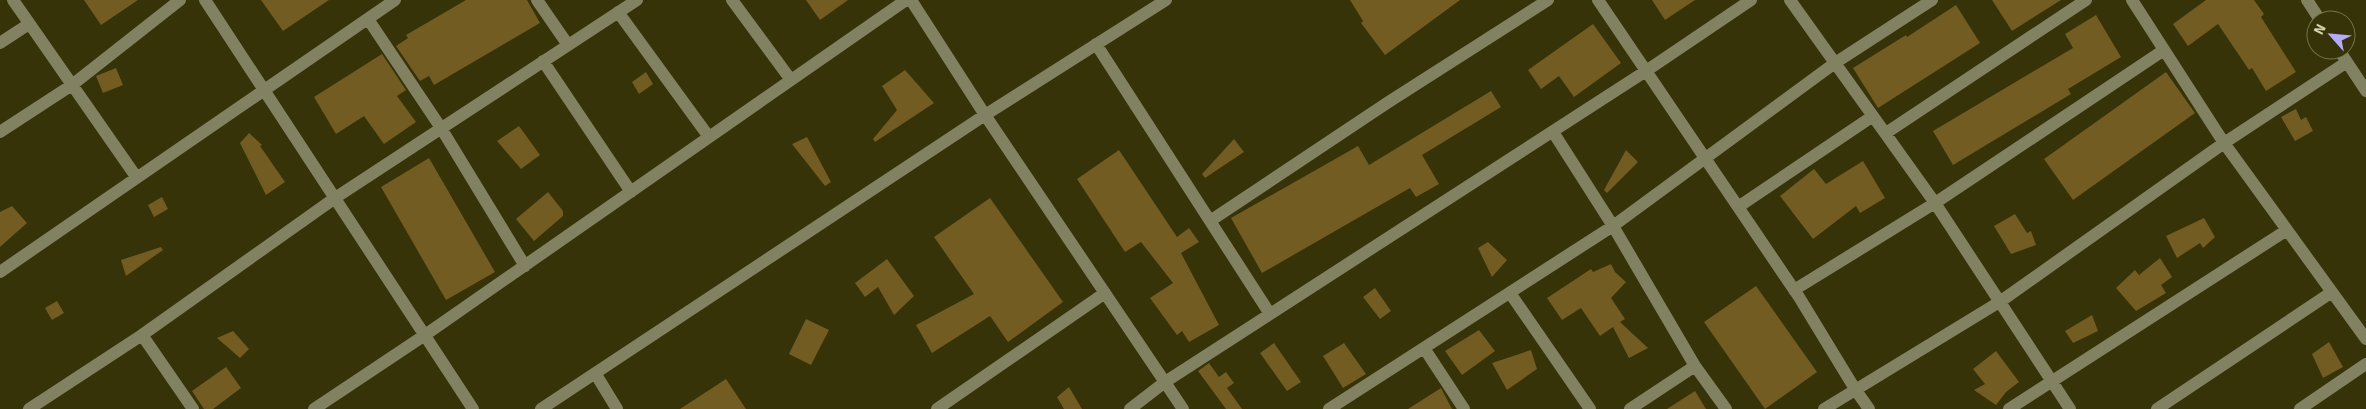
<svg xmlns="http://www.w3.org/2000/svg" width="2366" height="409" font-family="Signika,sans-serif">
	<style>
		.building { fill: #735c21 }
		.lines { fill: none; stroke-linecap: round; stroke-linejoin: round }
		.minor { stroke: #828263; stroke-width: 12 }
	</style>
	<rect width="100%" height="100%" fill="#353307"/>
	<path class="building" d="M84,0H138L101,25Z
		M261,0H329L283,31Z
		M466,0H527L540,23L434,85L429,76L420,81L396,46L408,38L406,35Z
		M806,0H848L820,20Z
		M1350,0H1460L1385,55L1361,23L1363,21Z
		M1652,0H1695L1665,20Z
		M1992,0H2061L2012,31Z
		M2206,0H2254L2264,14L2261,17L2296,72L2266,91L2252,68L2249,70L2218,24L2188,46L2173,24Z
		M1956,5L1980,43L1878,108L1853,68L1906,35L1907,37Z
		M2096,15L2121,57L2068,89L2071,94L1953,165L1933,131L2073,48L2065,34Z
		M1593,24L1621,63L1574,97L1559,76L1541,89L1528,70Z
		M382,54L406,90L397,96L416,122L384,144L364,116L336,134L314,97Z
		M116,68L123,85L103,93L96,76Z
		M905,70L934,103L875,142L873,139L897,110L882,86Z
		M646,72L653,84L639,94L632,82Z
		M2166,72L2195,113L2073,200L2044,159Z
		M1491,91L1501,107L1422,155L1439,184L1416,197L1410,188L1262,273L1231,218L1358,146L1369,165Z
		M2296,109L2301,120L2306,117L2313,131L2295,141L2281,117Z
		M519,126L540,155L521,169L497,141Z
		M249,133L262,145L260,146L285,182L266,195L240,143Z
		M807,137L831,182L825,186L792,144Z
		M1234,139L1244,152L1205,178L1202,174Z
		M1119,150L1177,237L1189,228L1199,242L1181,253L1219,325L1189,342L1182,331L1177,335L1150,298L1173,283L1141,242L1125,252L1077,179Z
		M1626,150L1638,162L1607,193L1604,190Z
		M429,158L495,272L446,300L381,187Z
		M1863,161L1885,198L1860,213L1856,206L1813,239L1780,196L1814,169L1826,184Z
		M548,192L563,211V216L534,241L516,219Z
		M162,197L168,209L154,217L148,205Z
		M990,198L1063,302L1008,342L990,316L932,353L916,325L974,294L934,237Z
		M12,206L27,223L0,247V212Z
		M2015,214L2027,233L2031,231L2036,245L2011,254L1994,226Z
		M2204,218L2215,237L2203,248L2200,243L2177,258L2166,236Z
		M1488,242L1507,260L1492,277L1478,248Z
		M161,247L163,250L126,276L121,260Z
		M2160,258L2172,277L2161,285L2166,293L2136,311L2116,288L2135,270L2139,275Z
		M887,259L914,296L894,315L878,287L865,297L855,283Z
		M1611,264L1615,272L1626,282L1611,298L1625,319L1620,322L1648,348L1629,358L1613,327L1600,336L1581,308L1562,320L1547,298L1591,269L1593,272Z
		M1756,286L1817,372L1765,409L1704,322Z
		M1375,288L1391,311L1380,319L1363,297Z
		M57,301L64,313L52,320L45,308Z
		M2092,315L2098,331L2073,343L2065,331Z
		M806,319L829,330L811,365L789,354Z
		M1479,330L1495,351L1462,375L1445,351Z
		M233,331L249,349L240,358L217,338Z
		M2329,342L2343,367L2323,378L2312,354Z
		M1274,343L1301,382L1287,391L1260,353Z
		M1344,343L1366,374L1343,388L1323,356Z
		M1531,350L1537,369L1507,390L1492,363Z
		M1996,351L2019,382L2006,392L1996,405L1974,390L1985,384L1973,369Z
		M1209,363L1219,377L1226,372L1234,383L1227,388L1242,409H1226L1198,371Z
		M226,367L241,388L213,409H204L192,391Z
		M726,379L746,409H680Z
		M1069,387L1082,409H1064L1057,397Z
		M1441,388L1452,409H1408Z
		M1695,391L1706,409H1667Z"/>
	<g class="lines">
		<path class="minor" d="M13,0L137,178
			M205,0L473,409
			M537,0L568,45
			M732,0L791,80
			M911,0L985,115L1183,409
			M1598,0L1799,297L1855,389L1869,409
			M1790,0L1935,203L2070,409
			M2132,0L2224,143L2366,339
			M2307,0L2320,20
			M618,12L709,137
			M368,19L441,128L525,266
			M0,43L29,24
			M1096,44L1270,314
			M2339,50L2366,91
			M543,61L631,192
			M0,132L72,85L180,0
			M1553,132L1613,226L1695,366L1726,409
			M1886,133L2086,0
			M1738,207L1873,116
			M1210,221L1387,103L1548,0
			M0,272L395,0
			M1794,290L1935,203L2164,50
			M1510,293L1590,409
			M142,335L193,409
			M1424,348L1464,409
			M595,373L617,409
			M29,409L142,335L335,198L637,0
			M314,409L425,335L906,0
			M541,409L985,115L1166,0
			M937,409L1105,293
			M1130,409L1165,382L1646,71L1751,0
			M1329,409L1613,226L1835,63L1932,0
			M1630,409L1695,366
			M1824,409L2001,301L2224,143L2347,62
			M2009,409L2287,230
			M2157,409L2332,292
			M2300,409L2366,364"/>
	</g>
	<g transform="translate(2331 35) rotate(297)"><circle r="24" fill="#353307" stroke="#75734a"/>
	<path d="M0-4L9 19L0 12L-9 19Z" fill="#b3acf9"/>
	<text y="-8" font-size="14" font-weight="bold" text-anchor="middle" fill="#d4d4ae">N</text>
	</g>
</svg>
